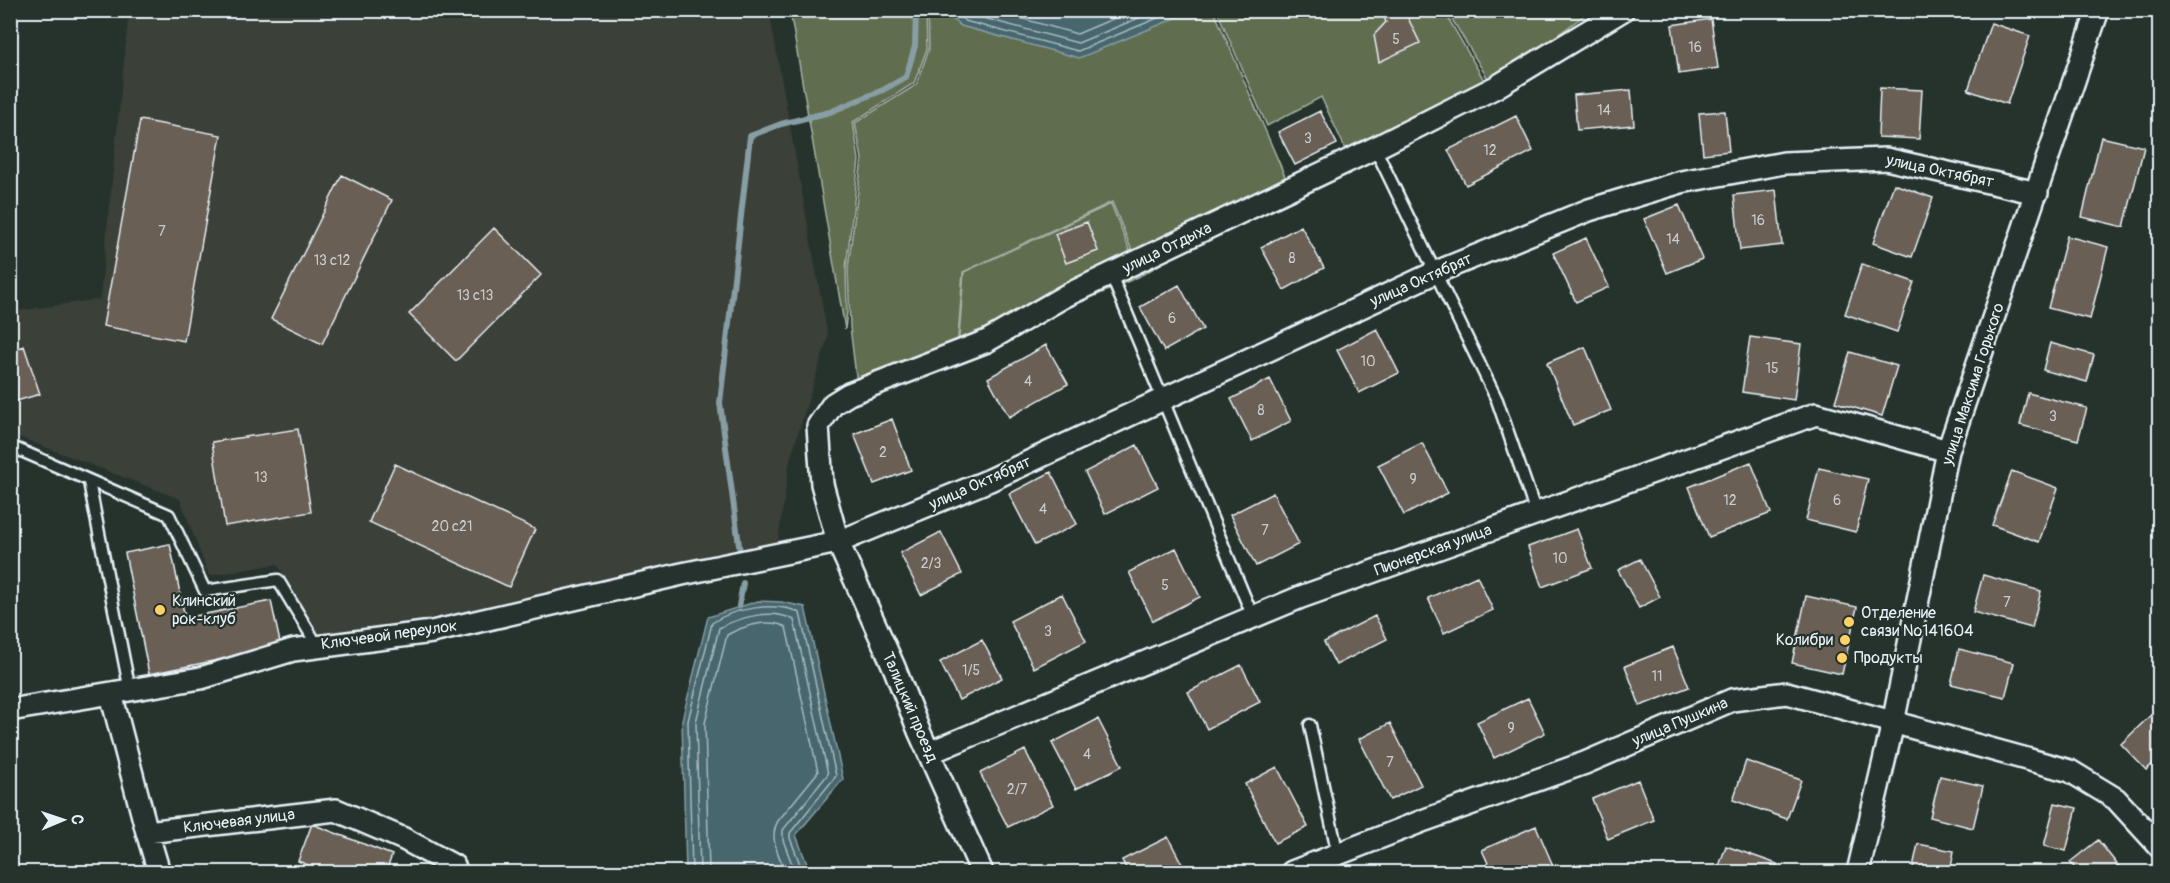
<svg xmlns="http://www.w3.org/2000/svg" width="2170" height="883" font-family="Pangolin,sans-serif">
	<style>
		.built { fill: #3a4039 }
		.green { fill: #616e50; stroke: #a4b0a4; stroke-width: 1.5 }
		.water { fill: #47666d; stroke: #879ea5; stroke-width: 1.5 }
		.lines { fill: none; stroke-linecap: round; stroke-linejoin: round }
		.shore { stroke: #a8b9c0; stroke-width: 1.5 }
		.stream { stroke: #879ea5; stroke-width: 6 }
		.building { fill: #6a5f54; stroke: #e8f1f8; stroke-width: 1.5 }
		.lane-casing { stroke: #e8f1f8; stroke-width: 15 }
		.street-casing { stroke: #e8f1f8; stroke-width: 26 }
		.lane { stroke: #26332d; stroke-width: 10 }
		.street { stroke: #26332d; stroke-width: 21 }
		.poi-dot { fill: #ffd166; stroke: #26332d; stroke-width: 2 }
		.labels { text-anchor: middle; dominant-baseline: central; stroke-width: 4.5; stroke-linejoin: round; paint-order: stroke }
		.number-label { font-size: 14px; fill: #c8cccf }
		.street-label { font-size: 16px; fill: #e8f1f8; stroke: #26332d }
		.poi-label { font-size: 16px; fill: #e8f1f8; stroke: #26332d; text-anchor: start }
	</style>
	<rect width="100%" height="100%" fill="#26332d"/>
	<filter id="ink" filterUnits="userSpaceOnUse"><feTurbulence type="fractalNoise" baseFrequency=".0167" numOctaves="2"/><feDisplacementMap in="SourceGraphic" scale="12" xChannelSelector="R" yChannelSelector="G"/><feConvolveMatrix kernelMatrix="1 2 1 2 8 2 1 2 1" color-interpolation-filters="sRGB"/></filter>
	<g filter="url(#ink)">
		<path class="built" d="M769,10L828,337L790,459L777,549L684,570L322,639L277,564L209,576L180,499L11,434L10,312L100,299L129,11Z"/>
		<path class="green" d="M926,11L927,49L914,83L853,122L859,160L846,268L847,312L845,329L790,11Z
			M928,11H940L1063,52L1172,11H1214L1290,188L1142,275L1112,202L963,272L957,350L857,384L850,327L848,268L862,159L855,123L916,85L929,49Z
			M1217,11H1444L1488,87L1354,167L1321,97L1267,126Z
			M1447,11H1590L1491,84Z
			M1111,204L1140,276L1068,308L958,350L964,272Z"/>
		<path class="water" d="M943,11H1193L1079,58L961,26Z
			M758,601L781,602L805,607L843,779L796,835L810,872H686L682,720L708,617Z"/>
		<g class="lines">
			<path class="shore" d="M952,10L965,21L1078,51L1177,10
				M964,10L968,14L1078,43L1158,10
				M991,10L1077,34L1134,10
				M692,872L688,721L712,623C733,608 777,601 800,613L836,776L790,833V838L803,872
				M700,872L696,722L719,628C740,617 772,608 794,620L828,774L783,830V840L795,872
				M709,872L705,723L727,635C743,626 768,618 786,627L818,772L778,821C768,838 779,856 786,872"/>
			<path class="stream" d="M741,560L720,403L750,136L781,124L830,112L883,90L906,77L915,46L916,10
				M739,606L743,583"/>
		</g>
		<path class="building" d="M1381,10H1404L1420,43L1379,62L1374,35L1386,22Z
			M1711,19L1718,68L1679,74L1672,25Z
			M1991,23L2030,36L2007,104L1968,90Z
			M1880,88L1922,90L1919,139L1878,137Z
			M1631,90L1634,125L1577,130L1574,95Z
			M1320,111L1337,144L1295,165L1278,132Z
			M1725,111L1729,151L1703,154L1699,113Z
			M1516,116L1533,151L1466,185L1448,150Z
			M140,120L221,135L184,341L103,326Z
			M2101,137L2144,147L2124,227L2082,217Z
			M342,175L392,200L322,344L271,319Z
			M1894,184L1933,198L1912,257L1873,243Z
			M1776,190L1782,245L1740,250L1734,195Z
			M1679,205L1702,259L1667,273L1644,219Z
			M1087,222L1098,251L1066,263L1055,234Z
			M1301,226L1324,268L1284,290L1261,247Z
			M494,228L541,275L456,361L409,314Z
			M2067,236L2108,247L2090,319L2048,308Z
			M1586,238L1609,287L1576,302L1553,253Z
			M1862,264L1914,282L1897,332L1845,314Z
			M1179,285L1203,329L1164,351L1140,307Z
			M1377,329L1399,373L1359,393L1337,350Z
			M1750,337L1801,344L1794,400L1742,392Z
			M2050,343L2094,355L2087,382L2043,370Z
			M1046,345L1068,384L1009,417L988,378Z
			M24,346L40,394L10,403V351Z
			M1585,347L1611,410L1573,425L1547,363Z
			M1850,352L1897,366L1882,416L1835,402Z
			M1270,379L1291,421L1252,441L1231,399Z
			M2028,393L2087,408L2078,440L2020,425Z
			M892,419L911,470L874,484L854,434Z
			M298,429L311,512L225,526L212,442Z
			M1422,443L1448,493L1404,515L1378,465Z
			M1137,445L1158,487L1105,514L1085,472Z
			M1751,462L1771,513L1709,537L1689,487Z
			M395,464L535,529L509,587L369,522Z
			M1819,468L1868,479L1856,532L1806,520Z
			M2012,471L2058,488L2039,542L1992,525Z
			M1051,472L1077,524L1035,545L1009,494Z
			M1273,493L1299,544L1256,566L1230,515Z
			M1577,529L1592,568L1542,587L1528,547Z
			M941,532L962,574L921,595L900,553Z
			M170,544L185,618L271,601L281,647L149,674L125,553Z
			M1176,548L1200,597L1153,621L1129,572Z
			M1640,559L1660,597L1639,608L1618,570Z
			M1983,575L2041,591L2032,628L1973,612Z
			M1477,576L1493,610L1444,633L1428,598Z
			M1062,594L1086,641L1034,668L1010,621Z
			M1806,596L1857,607L1842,674L1792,663Z
			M1375,616L1387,639L1336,665L1324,642Z
			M982,640L1002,678L959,700L940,662Z
			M1673,647L1689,687L1640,706L1625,666Z
			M1959,649L2014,663L2005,697L1951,684Z
			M1241,665L1260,702L1207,729L1188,692Z
			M1528,698L1545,733L1494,758L1477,722Z
			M2160,706V757L2146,770L2121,744Z
			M1098,719L1122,766L1076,789L1052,743Z
			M1390,723L1421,785L1390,800L1359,739Z
			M1025,750L1053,805L1008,827L980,773Z
			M1746,761L1801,780L1787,819L1733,800Z
			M1277,767L1308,827L1275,843L1245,784Z
			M1940,776L1983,786L1973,828L1930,817Z
			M1638,780L1654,820L1608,839L1592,799Z
			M2055,803L2077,808L2066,851L2044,846Z
			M312,824L392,855L386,872H326L298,861Z
			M1536,826L1554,868L1544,872H1492L1482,850Z
			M1168,837L1186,872H1128L1122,860Z
			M2098,840L2123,872H2078L2070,862Z
			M1918,844L1954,851L1950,872H1912Z
			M1726,846L1777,864L1774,872H1717Z"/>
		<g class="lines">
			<defs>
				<path id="lane" d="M1375,148L1497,400L1536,513
					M1111,275L1253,617
					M10,446L169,515L205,591L278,580L317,645
					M89,482L130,691
					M1310,725L1338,855"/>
				<path id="street" d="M111,694L147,832L336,810L404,839L454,866L457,872
					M10,710L201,678L293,650L432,632L682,574L838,542L990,480L1434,273L1589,210L1681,182L1784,163L1886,159L2037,193
					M929,753L1301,597L1816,414L1948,451
					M147,832L159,872
					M982,872L919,731L894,667L838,542L822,484L818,426L833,404L849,394L987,341L1065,296L1375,148L1496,87L1623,10
					M1292,872L1425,820L1585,763L1732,700L1787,693L2070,771L2116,799L2160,847
					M1858,872L1893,723L1948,451L2098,10"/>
			</defs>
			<use href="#lane" class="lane-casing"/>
			<use href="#street" class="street-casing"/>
			<use href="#lane" class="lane"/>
			<use href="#street" class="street"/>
		</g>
	</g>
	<g class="poi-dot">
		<circle cx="160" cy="610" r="6"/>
		<circle cx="1849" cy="622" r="6"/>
		<circle cx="1845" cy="640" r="6"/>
		<circle cx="1842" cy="658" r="6"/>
	</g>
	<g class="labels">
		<g class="number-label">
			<text x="1396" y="39">5</text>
			<text x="1695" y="47">16</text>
			<text x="1604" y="110">14</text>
			<text x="1308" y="138">3</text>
			<text x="1490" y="150">12</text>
			<text x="1758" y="220">16</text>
			<text x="162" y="231">7</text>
			<text x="1673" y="239">14</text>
			<text x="1292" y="258">8</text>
			<text x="332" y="260">13 с12</text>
			<text x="475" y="295">13 с13</text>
			<text x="1172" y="318">6</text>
			<text x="1368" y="361">10</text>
			<text x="1772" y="368">15</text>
			<text x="1028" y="381">4</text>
			<text x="1261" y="410">8</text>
			<text x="2053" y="416">3</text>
			<text x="883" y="452">2</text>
			<text x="261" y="477">13</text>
			<text x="1413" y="479">9</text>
			<text x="1730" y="500">12</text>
			<text x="1837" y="500">6</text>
			<text x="1043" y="509">4</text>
			<text x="452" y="526">20 с21</text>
			<text x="1265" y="530">7</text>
			<text x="1560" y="558">10</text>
			<text x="931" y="563">2/3</text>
			<text x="1165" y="585">5</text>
			<text x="2007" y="602">7</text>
			<text x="1048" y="631">3</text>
			<text x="971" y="670">1/5</text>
			<text x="1657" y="676">11</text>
			<text x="1511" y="728">9</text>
			<text x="1087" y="754">4</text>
			<text x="1390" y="762">7</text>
			<text x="1017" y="789">2/7</text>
		</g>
		<g class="street-label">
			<text transform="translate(1940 171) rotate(12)">улица Октябрят</text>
			<text transform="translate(1167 248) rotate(-26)">улица Отдыха</text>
			<text transform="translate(1421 280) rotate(-24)">улица Октябрят</text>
			<text transform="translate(1973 384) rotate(-72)">улица Максима Горького</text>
			<text transform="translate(980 483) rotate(-24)">улица Октябрят</text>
			<text transform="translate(1433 550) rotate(-20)">Пионерская улица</text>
			<text transform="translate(389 635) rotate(-8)">Ключевой переулок</text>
			<text transform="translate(910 707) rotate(67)">Талицкий проезд</text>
			<text transform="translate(1680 722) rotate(-23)">улица Пушкина</text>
			<text transform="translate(239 821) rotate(-7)">Ключевая улица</text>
		</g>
		<g class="poi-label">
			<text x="172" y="601">Клинский<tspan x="172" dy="18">рок-клуб</tspan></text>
			<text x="1861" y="613">Отделение<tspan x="1861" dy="18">связи №141604</tspan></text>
			<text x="1833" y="640" text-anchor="end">Колибри</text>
			<text x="1854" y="658">Продукты</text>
		</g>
	</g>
	<rect width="2170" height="883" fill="none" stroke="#26332d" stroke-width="36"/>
	<rect x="18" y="18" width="2134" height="847" fill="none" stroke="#e8f1f8" stroke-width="2" filter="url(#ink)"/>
	<g transform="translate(63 820) rotate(88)" stroke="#26332d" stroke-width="4.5" paint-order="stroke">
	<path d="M0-4.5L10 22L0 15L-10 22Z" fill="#e8f1f8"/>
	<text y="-9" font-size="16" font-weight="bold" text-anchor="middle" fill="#e8f1f8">С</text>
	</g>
</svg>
